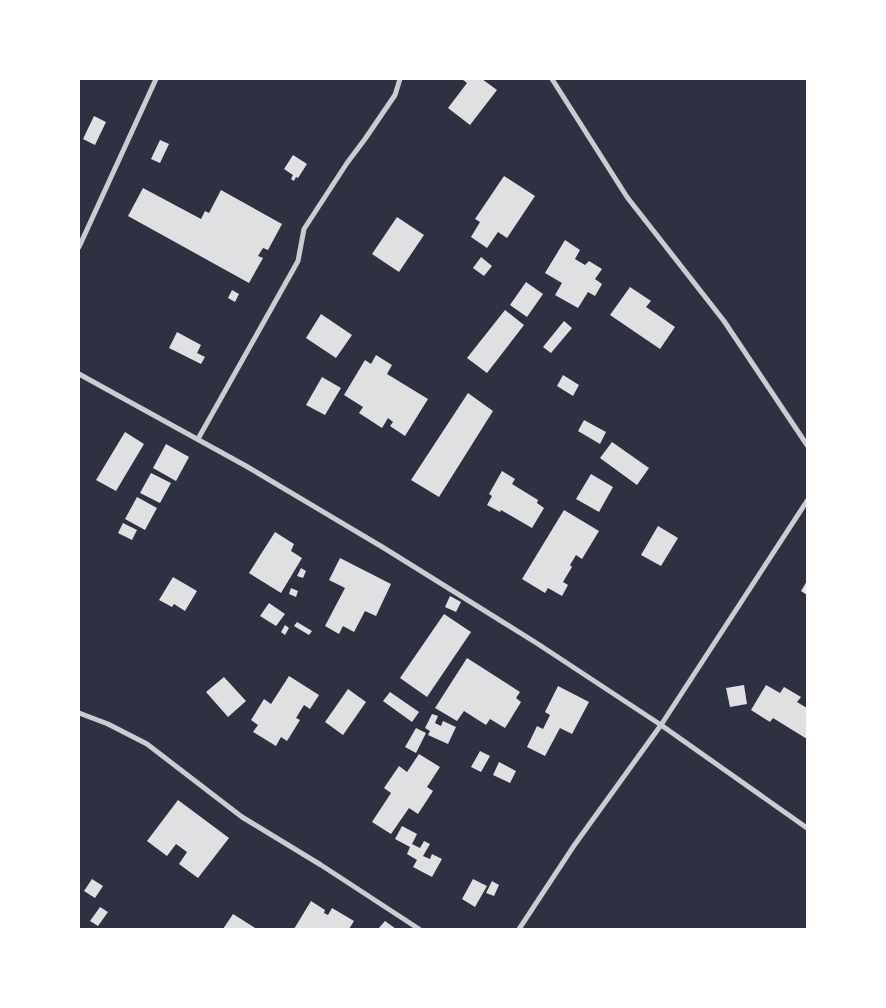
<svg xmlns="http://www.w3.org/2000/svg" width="886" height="1008" font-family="Cabin,sans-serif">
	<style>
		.building { fill: #e0e0e3 }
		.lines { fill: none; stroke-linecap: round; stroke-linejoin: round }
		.minor { stroke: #caccd0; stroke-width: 5 }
	</style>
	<rect width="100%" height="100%" fill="#2d3142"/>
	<path class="building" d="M462,79H482L497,90L470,125L448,108L467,83Z
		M94,116L106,122L95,145L83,139Z
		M160,140L169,144L160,163L151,159Z
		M293,155L307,164L298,178L296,177L294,181L291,179L293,175L284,169Z
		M504,176L535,196L507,238L498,232L487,248L471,237L480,222L475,219Z
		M143,188L201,219L205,211L209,213L221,190L282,224L268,250L263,248L258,256L263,258L249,283L128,216Z
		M397,217L424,235L399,272L372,254Z
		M565,240L580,250L575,259L585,265L589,261L602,269L595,279L602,284L595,296L588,292L578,308L555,295L562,283L545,273Z
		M481,257L492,266L484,276L473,268Z
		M526,282L543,294L527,317L510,305Z
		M630,287L651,301L646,307L675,327L660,349L610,315Z
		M232,290L239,294L235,302L228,298Z
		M505,310L524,325L487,373L467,358Z
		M321,314L352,335L336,358L306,338Z
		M564,321L572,328L551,353L543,347Z
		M177,332L201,345L197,353L205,357L201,364L169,348Z
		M376,355L392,365L387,374L428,399L405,436L390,426L393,422L388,418L382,428L359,413L363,407L344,395L365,360L371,364Z
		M563,375L579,385L573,396L557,386Z
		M322,377L341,388L325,415L306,405Z
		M468,393L493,411L439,497L411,480Z
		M584,420L606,432L600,444L578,431Z
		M125,432L144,444L116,491L96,480Z
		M612,442L649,468L637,485L600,458Z
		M166,444L189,457L176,481L153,468Z
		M502,471L515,479L512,484L538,500L537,503L544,508L532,528L501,510L500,512L487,505L492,496L489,494Z
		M151,473L171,483L160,503L140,493Z
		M591,474L613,487L599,512L576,499Z
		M137,497L157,508L145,530L125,519Z
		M564,510L599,531L582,559L576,555L570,565L572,567L563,582L568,585L562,596L548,588L545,593L522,579Z
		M123,523L137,530L132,540L118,533Z
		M658,526L678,538L661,566L641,555Z
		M275,532L294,544L291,551L302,558L281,593L249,573Z
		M340,558L391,584L376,616L365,611L354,632L343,626L339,634L325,626L345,588L329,580Z
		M301,568L306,571L303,578L297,576Z
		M173,577L197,591L185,611L174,604L172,607L159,600Z
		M807,581V595L801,591Z
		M291,588L298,591L296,597L289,594Z
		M450,596L461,602L456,612L445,607Z
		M269,603L285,614L276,626L260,616Z
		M444,614L471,632L427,697L400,678Z
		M297,622L312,631L309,635L294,626Z
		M285,625L289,628L285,635L281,632Z
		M467,658L520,692L516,698L521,702L505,728L490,719L486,725L464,711L457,721L435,708Z
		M289,676L319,695L310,709L304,705L296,718L300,720L287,741L281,737L276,746L253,732L258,725L251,720L264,699L271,704Z
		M224,677L246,701L228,717L206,692Z
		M744,685L747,704L730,707L726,688Z
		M766,685L780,693L784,687L801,697L797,702L807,708V739L773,718L770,722L751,710Z
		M558,686L589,702L572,734L560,728L545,756L527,747L537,726L543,729L550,715L545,712Z
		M348,689L366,702L343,735L325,722Z
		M390,692L419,712L412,722L383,701Z
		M432,714L438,716L435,723L441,726L443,721L456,727L448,744L428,735L430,731L425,728Z
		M416,728L426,733L416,753L405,747Z
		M480,751L490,756L481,772L471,767Z
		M419,754L440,767L427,787L433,791L418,814L409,808L391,834L372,822L391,793L384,788L399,766L407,772Z
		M499,762L516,771L510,783L493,775Z
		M178,800L229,838L198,878L179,864L187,852L176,844L167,856L147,841Z
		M402,826L417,834L412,844L420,848L424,841L430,844L423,856L430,859L432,854L442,859L432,877L413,867L417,860L407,854L410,847L395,839Z
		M92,879L103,886L95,898L84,891Z
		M473,879L487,886L475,907L462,899Z
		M492,881L499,885L494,896L486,893Z
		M311,901L325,910L324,913L328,915L332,908L354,921L349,929H294Z
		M100,907L108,912L98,926L90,921Z
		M233,914L257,929H223Z
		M385,921L396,929H378Z"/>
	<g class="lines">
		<path class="minor" d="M552,79L627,197L724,321L807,445
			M79,247L156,79
			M79,374L246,466L384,548L538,644L661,725L807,828
			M198,439L298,261L304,229L347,163L365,139L395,95L400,79
			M79,713L108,724L147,744L242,817L321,865L419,929
			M519,929L573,847L661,725L807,501"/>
	</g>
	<rect width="886" height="1008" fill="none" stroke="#ffffff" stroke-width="160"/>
</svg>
